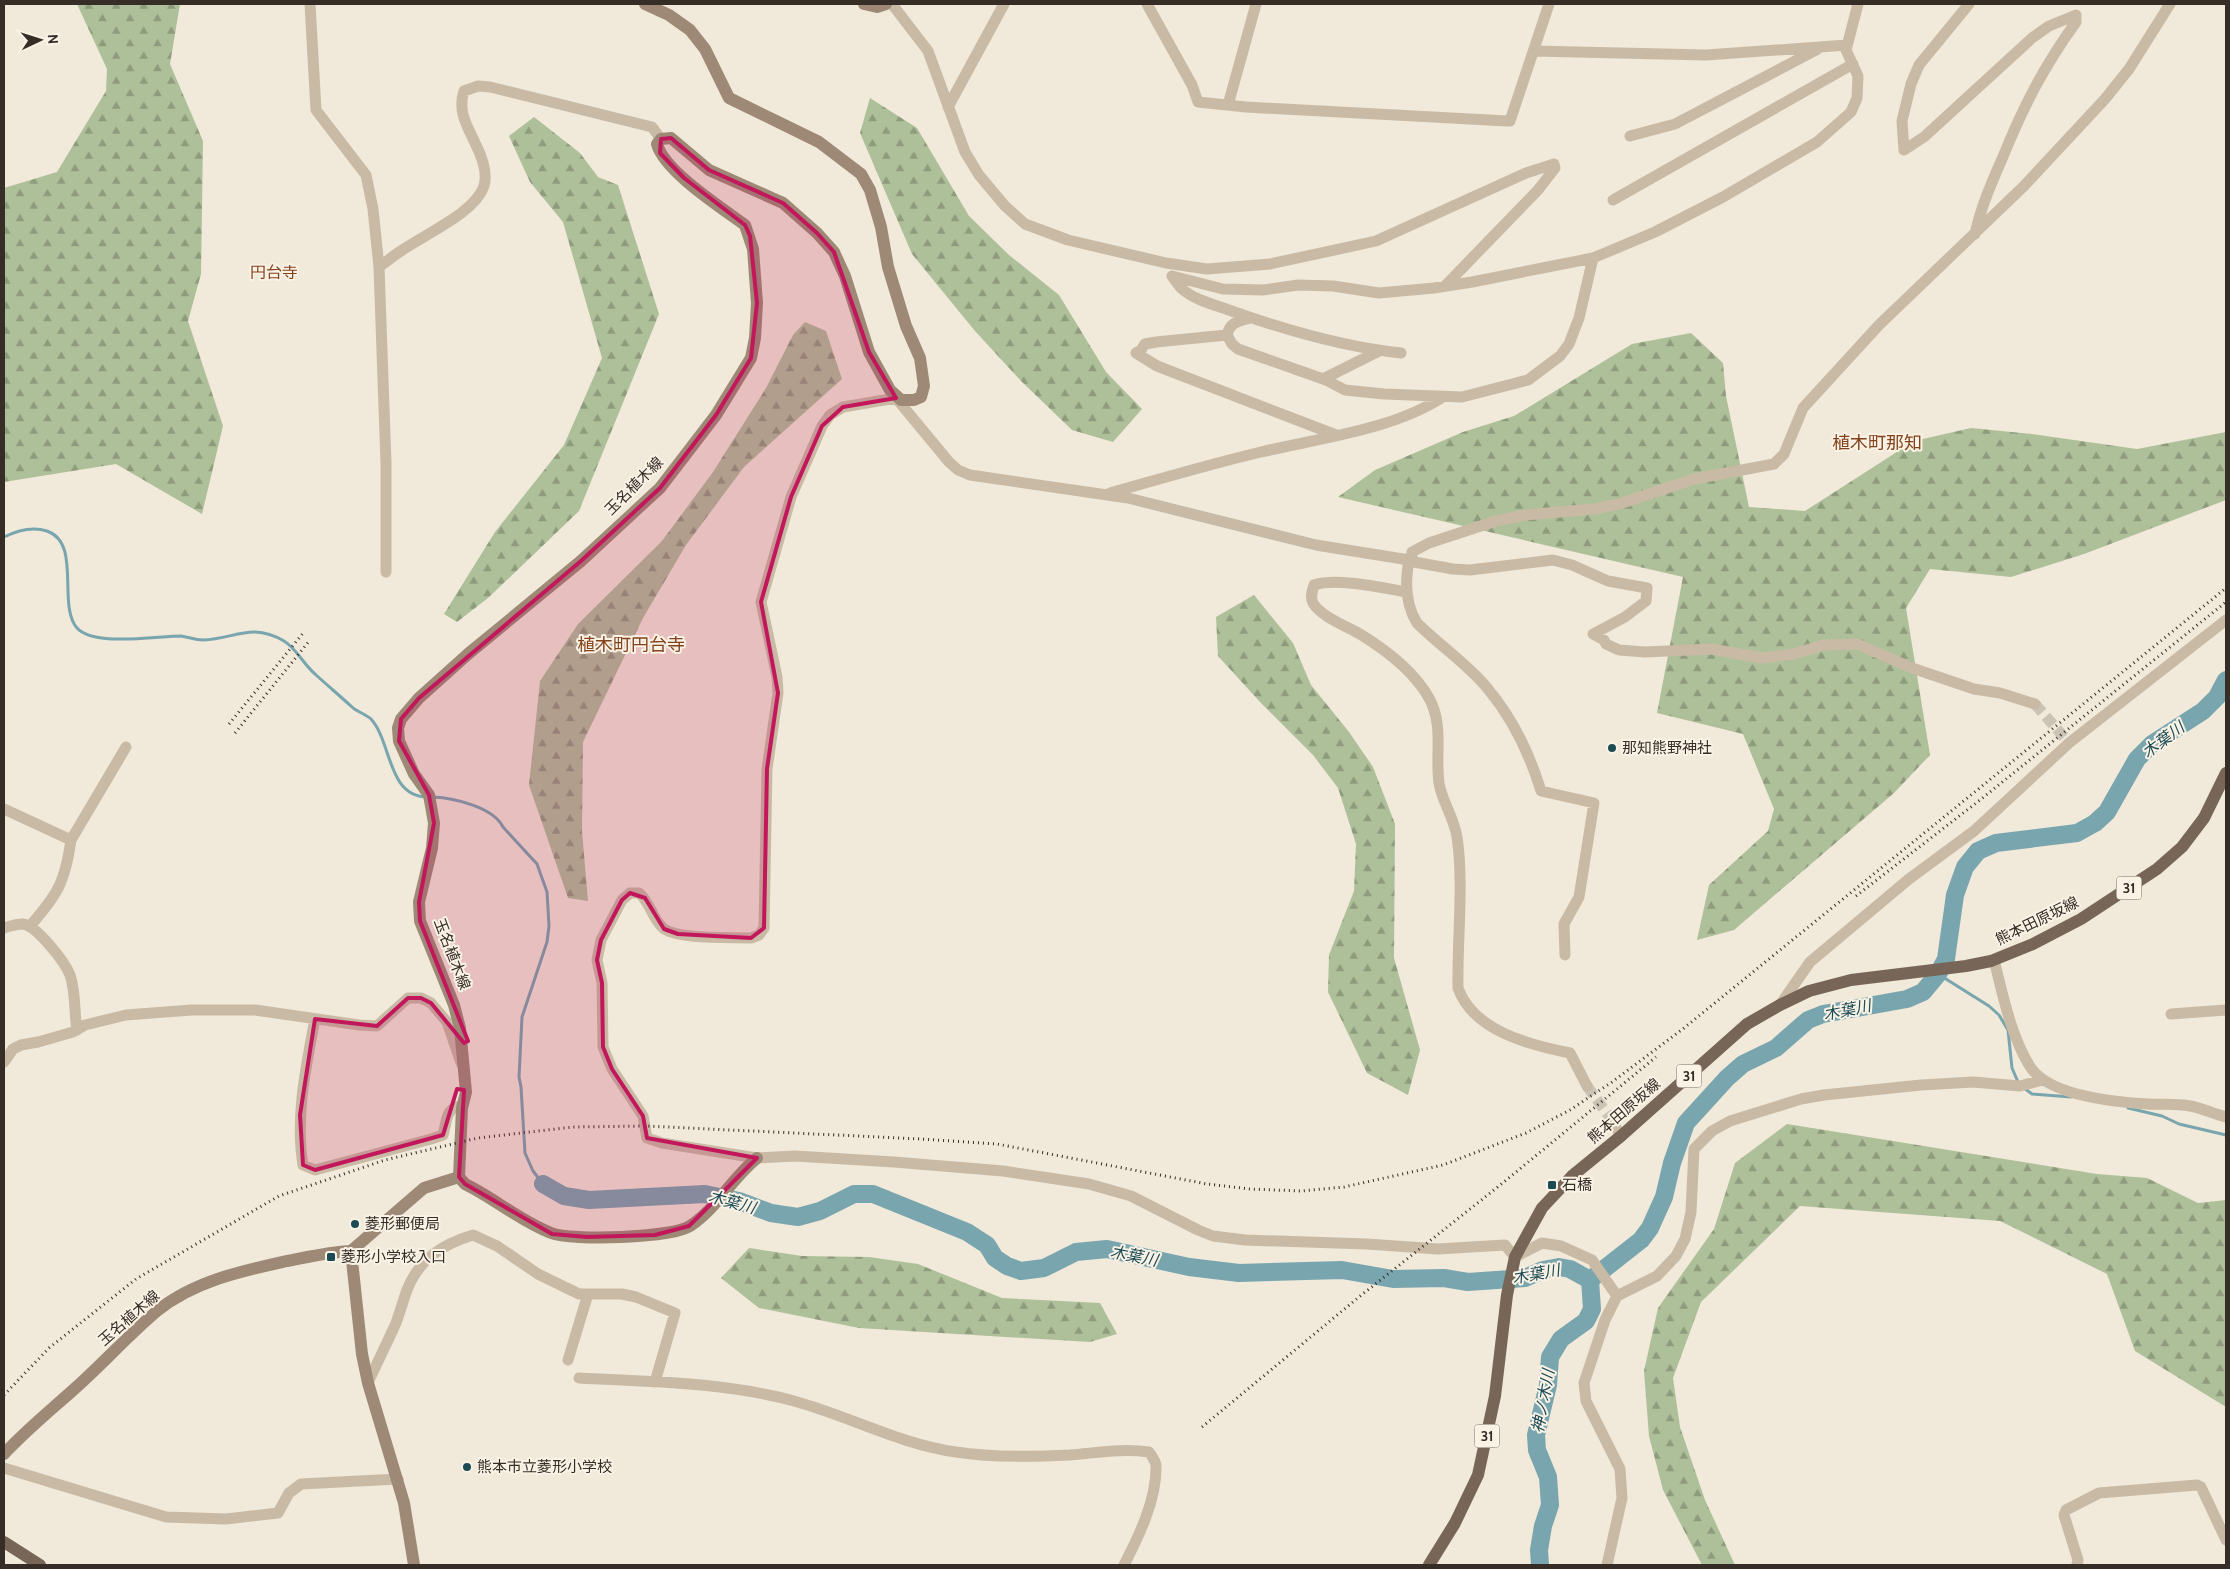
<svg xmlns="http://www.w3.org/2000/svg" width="2230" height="1569" font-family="Cabin,'Noto Sans JP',sans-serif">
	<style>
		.forest { fill: url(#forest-firs) }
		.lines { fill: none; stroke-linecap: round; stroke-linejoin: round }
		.stream { stroke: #78a5ae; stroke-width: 3 }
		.river { stroke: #78a5ae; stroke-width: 18 }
		.street-tunnel { stroke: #cbc3b5; stroke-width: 11; stroke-dasharray: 11 5.5; stroke-linecap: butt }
		.street { stroke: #c9baa5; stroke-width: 11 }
		.secondary { stroke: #9d8976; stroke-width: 12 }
		.primary { stroke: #776657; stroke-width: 12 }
		.rail { stroke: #352d26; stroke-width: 3; stroke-dasharray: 1 4; stroke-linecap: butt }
		.marked { fill: #c2185b; fill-opacity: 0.2; stroke: #c2185b; stroke-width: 4; stroke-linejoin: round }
		.poi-dot { fill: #1c4b56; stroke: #f9f2e5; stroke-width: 2 }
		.labels { text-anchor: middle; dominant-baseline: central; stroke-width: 4; stroke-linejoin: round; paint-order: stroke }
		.shield { fill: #f9f2e5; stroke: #70685f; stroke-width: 1 }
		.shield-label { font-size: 14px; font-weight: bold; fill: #352d26 }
		.street-label { font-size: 15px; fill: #352d26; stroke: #f9f2e5 }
		.poi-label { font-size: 15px; fill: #352d26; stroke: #f9f2e5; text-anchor: start }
		.neighbourhood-label { font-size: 16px; fill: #84431f; stroke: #f9f2e5 }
		.water-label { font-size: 16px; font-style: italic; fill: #1c4b56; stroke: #f9f2e5 }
		.quarter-label { font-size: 18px; fill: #84431f; stroke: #f9f2e5 }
	</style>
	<defs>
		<pattern id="forest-firs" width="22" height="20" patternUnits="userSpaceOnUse" patternTransform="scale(1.25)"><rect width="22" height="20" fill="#aec099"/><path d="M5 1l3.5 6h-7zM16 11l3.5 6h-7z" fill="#8e9c7d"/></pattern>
	</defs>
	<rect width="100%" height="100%" fill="#f1e9d9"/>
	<path class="forest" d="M77,4H180L170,64L203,141L201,274L188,321L223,426L202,514L116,464L4,482V188L57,172L106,91L107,69Z
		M870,98L917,128L969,216L1009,255L1059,295L1106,372L1142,409L1113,442L1072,430L1021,381L975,331L912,254L860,133Z
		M534,117L580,153L598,177L618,185L659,314L579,511L488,598L457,622L444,614L495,532L564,445L602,358L563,222L530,182L509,136Z
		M805,322L826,331L842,379L744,467L686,545L643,618L583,742L582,831L588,901L568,898L529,785L540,681L578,624L662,541L713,472L766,388L793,335Z
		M1691,333L1723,363L1726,396L1749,507L1805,511L1914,441L1971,428L2032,434L2137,449L2226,432V500L2084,554L2011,577L1930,569L1906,608L1930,755L1894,793L1734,930L1697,940L1709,885L1768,831L1774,809L1743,734L1657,713L1683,577L1338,497L1375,470L1463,432L1514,416L1632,344Z
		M1254,595L1293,643L1311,685L1349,732L1373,767L1395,824L1394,958L1420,1050L1408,1095L1367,1073L1328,992L1329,955L1354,891L1356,844L1338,788L1313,755L1260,702L1218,656L1216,617Z
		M1787,1124L2097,1174L2147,1178L2198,1203L2226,1200V1407L2135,1351L2107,1274L2000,1221L1800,1206L1701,1302L1673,1378L1680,1427L1705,1500L1735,1565H1702L1663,1490L1649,1436L1644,1371L1658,1308L1714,1229L1735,1163Z
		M749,1248L802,1256L869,1257L918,1264L1002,1298L1100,1303L1117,1334L1090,1342L859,1328L759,1308L721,1278Z"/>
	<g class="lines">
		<path class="stream" d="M4,537C18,530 32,526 47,531C82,543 57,605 77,628C94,647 157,636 181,636C188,637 196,640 203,640C235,639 251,622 284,641C296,648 304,665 315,674C327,685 340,696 352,707C357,712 366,714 371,719C392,742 387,796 427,797
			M433,797C454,798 493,807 503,827L537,864L547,892L549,926L547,942L522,1017L519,1077L521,1087L525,1153L533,1171L543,1184
			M1938,974L1989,1006L1999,1015L2008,1030L2012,1068L2018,1082
			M2024,1088L2032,1094L2071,1097
			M2128,1108L2162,1116L2179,1124L2226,1135"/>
		<path class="river" d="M543,1184L564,1196L589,1200L705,1194L739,1201L771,1213L798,1217L820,1211L854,1194H873L967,1232L987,1245L995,1258L1007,1266L1021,1271L1044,1268L1076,1252L1107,1249L1189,1267L1239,1273L1342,1270L1393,1279L1444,1278L1468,1282L1525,1278L1543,1270L1559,1267L1570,1269L1590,1280L1641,1240L1650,1228L1664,1197L1672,1163L1686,1123L1727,1078L1743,1064L1776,1048L1808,1020L1823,1014L1907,999L1923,992L1938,974L1946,959L1955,895L1965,867L1978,851L1996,843L2077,833L2095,823L2107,812L2137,759L2152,744L2203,711L2217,697L2226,680
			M1540,1565L1539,1550L1543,1526L1550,1505L1548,1477L1537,1450L1536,1435L1548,1385L1550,1357L1561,1339L1586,1321L1592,1309L1590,1280"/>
		<path class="street-tunnel" d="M2035,704L2069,743
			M1587,1086L1611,1119"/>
		<path class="street" d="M310,4L316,110L366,175L373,209L379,267L386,463V572
			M892,4L928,51L965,152L979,175L1005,206L1025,224L1068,240L1166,263L1207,269L1270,264L1376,241L1526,173L1554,164L1555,168L1538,190L1445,286
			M1147,4L1192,85L1198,102L1246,107L1507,121H1510L1549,4
			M1969,4L1919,65L1911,84L1902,121L1904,150L1924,137L2032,38L2049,26L2076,15V22C2043,68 2023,107 2002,159C1991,184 1981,207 1975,234
			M1534,51L1706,55L1847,45
			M1228,105L1256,4
			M948,107L1004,4
			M1630,136L1675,124L1818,49
			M1613,200L1853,64
			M379,267C386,262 393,256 401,251C425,234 475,213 484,186C488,172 482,157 476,145C468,127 457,112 464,91L478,86L490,87L652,127L661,139
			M1172,276L1223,289L1263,290L1298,285L1333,286L1379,293L1434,288L1472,282L1593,258L1655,232L1723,197L1817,142L1851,112L1857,98L1858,76L1846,50L1858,4
			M1172,276C1175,280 1178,285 1181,288C1193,299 1211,304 1226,309C1282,329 1342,347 1401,353
			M1250,318C1239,321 1230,322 1227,335L1232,344L1238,349L1326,380L1345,390L1384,394L1462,397L1528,380L1560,356L1569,344L1579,318L1593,258
			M1227,335L1156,342L1145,344L1141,350L1136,353L1157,366L1336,435
			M1323,379L1379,351
			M1110,493C1160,479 1210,464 1261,452C1320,438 1392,430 1443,397
			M1412,558L1403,559L1316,545L1128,498L970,475L958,470L949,462L896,398L843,407L830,415L822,426L791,497L761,602L777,677L778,693L767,769L764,928L759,935L751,938C731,937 678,940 663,928C652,918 650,902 639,893H630L622,900L601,940L597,960L602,983L603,1047L612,1069L643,1116L647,1138L662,1143L757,1158L795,1156L894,1162L1003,1171L1089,1184L1131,1196L1198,1230L1213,1236L1245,1240L1367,1244L1438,1249L1505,1245L1515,1257L1542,1243L1561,1246L1592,1260L1617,1296
			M1412,558L1414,562L1453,569L1470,570L1553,560L1572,565L1608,581L1647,588L1646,601L1625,617L1593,634L1604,640L1606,644L1619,650L1645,652L1711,649L1762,658L1794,654L1823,645L1857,644L1912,668L1974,689L2000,693L2035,704
			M1407,592C1384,588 1335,577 1314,585C1312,591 1310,597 1313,603C1320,616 1348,627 1360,634C1386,650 1414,671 1429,698C1444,725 1435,754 1439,783C1442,802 1454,817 1457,837C1464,884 1457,939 1458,988C1473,1031 1530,1045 1570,1053L1587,1086
			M4,809L71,840C65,882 58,894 30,926
			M71,840L126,747
			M4,928C10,926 16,924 23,924C37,926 65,962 70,975C76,991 74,1013 77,1030
			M1565,955L1564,924L1579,897L1594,803L1541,791C1530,755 1513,719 1488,689C1470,666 1439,645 1417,623C1407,607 1405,586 1408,566C1409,561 1412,558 1412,552L1429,543L1496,521L1525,515L1594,509L1619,504L1694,479L1774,464L1784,454L1803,408L1879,325L2024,186L2105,99L2129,69L2170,4
			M1994,960C2003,995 2010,1033 2029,1065C2047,1096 2114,1102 2148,1104C2161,1105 2176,1103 2190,1106C2202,1108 2214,1114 2226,1117
			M1780,1005L1810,962L1909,879L1974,831L2069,743L2226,620
			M2171,1014L2226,1010
			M315,1019C306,1067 295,1117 303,1165L315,1170L431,1139L443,1135C447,1122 445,1106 463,1106
			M4,1062L13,1049L21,1045L38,1042L73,1032L85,1025L126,1015L192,1010H255L359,1025L377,1026L408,998H421L431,1003L447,1022L461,1063
			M1611,1119L1621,1136
			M568,1360L588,1294
			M579,1378C651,1382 724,1382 794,1401C849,1416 899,1444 956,1452C993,1458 1032,1457 1070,1455C1096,1453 1122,1448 1149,1452C1152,1456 1155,1460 1156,1465C1157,1499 1139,1536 1124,1565
			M368,1383C377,1363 387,1343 396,1323C400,1312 403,1301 407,1290C419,1259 443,1244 473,1235L497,1246L538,1274L579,1294H622L636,1297L675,1313L655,1382
			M4,1468L166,1517L226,1519L278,1513L289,1493L301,1484L398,1479
			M2077,1564L2078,1560L2064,1515L2066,1510L2099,1493L2197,1485L2201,1487L2226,1540
			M1607,1565L1622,1498L1620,1469L1586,1401L1584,1383L1605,1320L1617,1296L1657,1276L1676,1256L1685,1239L1691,1212L1694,1149L1712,1131L1730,1121L1801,1099L1824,1095L1921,1085L1973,1082L2020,1086L2042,1080"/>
		<path class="secondary" d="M864,4L877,7L886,4
			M459,1177L462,1108L466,1092L460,1028L454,1005L420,921L419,902L432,848L434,823L429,795L414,774L399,741L398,728L401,719L419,698L468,654L581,561L660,488L716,415L751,358L755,338L757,303L753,249L745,225C722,208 664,171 657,144L661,139L671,138L709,170L783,203L817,233L834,252L845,276L869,352L890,390L901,400H914L921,397L924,386L920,358L906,326L888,267L881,227L870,190L861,174L819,142L729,98L705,49L690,30L669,15L645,4
			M459,1177L465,1184C494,1198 520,1221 551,1233C572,1241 671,1238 690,1226C717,1208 732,1178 757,1158
			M351,1251L362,1354L368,1383L404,1503L414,1565
			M4,1454C28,1428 56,1406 82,1382C107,1359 131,1333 157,1311C194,1281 242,1271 287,1261C308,1257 329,1252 351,1251L424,1188L459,1177"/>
		<path class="primary" d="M4,1542L40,1565
			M1429,1565L1455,1523L1478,1475L1495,1396L1507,1295L1515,1257L1542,1208L1572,1176L1621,1136L1747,1024L1780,1005L1809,991L1851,980L1966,966L1991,961L2033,944L2081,919L2157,869L2182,847L2204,818L2226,773"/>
		<path class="rail" d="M229,724L304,632
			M235,733L310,640
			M1856,896L1980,800L2226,602
			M4,1395L49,1348L136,1279L279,1196L385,1160L478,1138L573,1127L646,1126L921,1139L997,1144L1207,1184L1250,1189L1301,1191L1344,1187L1443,1165L1526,1133L1570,1110L1612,1082L1684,1028L2226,588
			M1202,1427L1359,1297L1499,1186L1656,1057"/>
	</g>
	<path class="marked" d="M671,138L709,170L783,203L817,233L834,252L869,352L896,398L843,407L822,426L791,497L761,602L778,693L767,769L764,928L751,938L678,934L664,929L645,898L630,893L622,900L601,940L597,960L602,983L603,1047L612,1069L643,1116L647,1138L757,1158L689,1226L655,1235L587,1237L552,1234L465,1184L459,1177L464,1090L457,1089L443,1135L315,1170L303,1165L300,1115L315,1019L377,1026L408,998H421L431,1003L464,1043L468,1041L420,921L419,902L434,823L429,795L399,741L401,719L419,698L581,561L660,488L716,415L751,358L757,303L750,236L745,225L684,178L660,153L661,139Z"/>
	<g class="poi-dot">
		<circle cx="1612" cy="748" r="5"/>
		<rect x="1547" y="1180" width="10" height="10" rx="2.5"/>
		<circle cx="355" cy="1224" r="5"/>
		<rect x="326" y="1252" width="10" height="10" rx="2.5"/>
		<circle cx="467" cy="1467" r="5"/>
	</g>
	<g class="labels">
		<g class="shield">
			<rect x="2116.5" y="876.5" width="25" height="23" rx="4"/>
			<rect x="1676.5" y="1064.5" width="25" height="23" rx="4"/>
			<rect x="1474.5" y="1424.5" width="25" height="23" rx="4"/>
		</g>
		<g class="shield-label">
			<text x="2129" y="888">31</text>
			<text x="1689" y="1076">31</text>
			<text x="1487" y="1436">31</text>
		</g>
		<g class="street-label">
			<text transform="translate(634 486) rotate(-45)">玉名植木線</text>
			<text transform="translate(2037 921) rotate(-26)">熊本田原坂線</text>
			<text transform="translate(452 954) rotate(69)">玉名植木線</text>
			<text transform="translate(1624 1111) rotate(-41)">熊本田原坂線</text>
			<text transform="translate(129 1318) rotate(-41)">玉名植木線</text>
		</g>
		<g class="poi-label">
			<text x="1622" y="748">那知熊野神社</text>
			<text x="1562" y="1185">石橋</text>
			<text x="365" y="1224">菱形郵便局</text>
			<text x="341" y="1257">菱形小学校入口</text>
			<text x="477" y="1467">熊本市立菱形小学校</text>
		</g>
		<g class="neighbourhood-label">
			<text x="274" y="272">円台寺</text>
		</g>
		<g class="water-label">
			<text transform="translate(2163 740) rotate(-37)">木葉川</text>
			<text transform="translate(1847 1010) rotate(-11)">木葉川</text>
			<text transform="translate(732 1202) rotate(15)">木葉川</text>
			<text transform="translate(1134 1256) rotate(11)">木葉川</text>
			<text transform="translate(1536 1274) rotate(-10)">木葉川</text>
			<text transform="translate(1543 1401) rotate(-80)">神ノ木川</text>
		</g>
		<g class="quarter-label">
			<text x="1877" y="443">植木町那知</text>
			<text x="631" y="645">植木町円台寺</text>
		</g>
	</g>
	<rect width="2230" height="1569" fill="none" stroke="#352d26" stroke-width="10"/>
	<g transform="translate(40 40) rotate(86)" stroke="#f9f2e5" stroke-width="4" paint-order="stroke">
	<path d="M0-4L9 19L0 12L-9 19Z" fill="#352d26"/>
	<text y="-8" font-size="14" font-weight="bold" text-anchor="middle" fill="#352d26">N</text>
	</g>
</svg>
